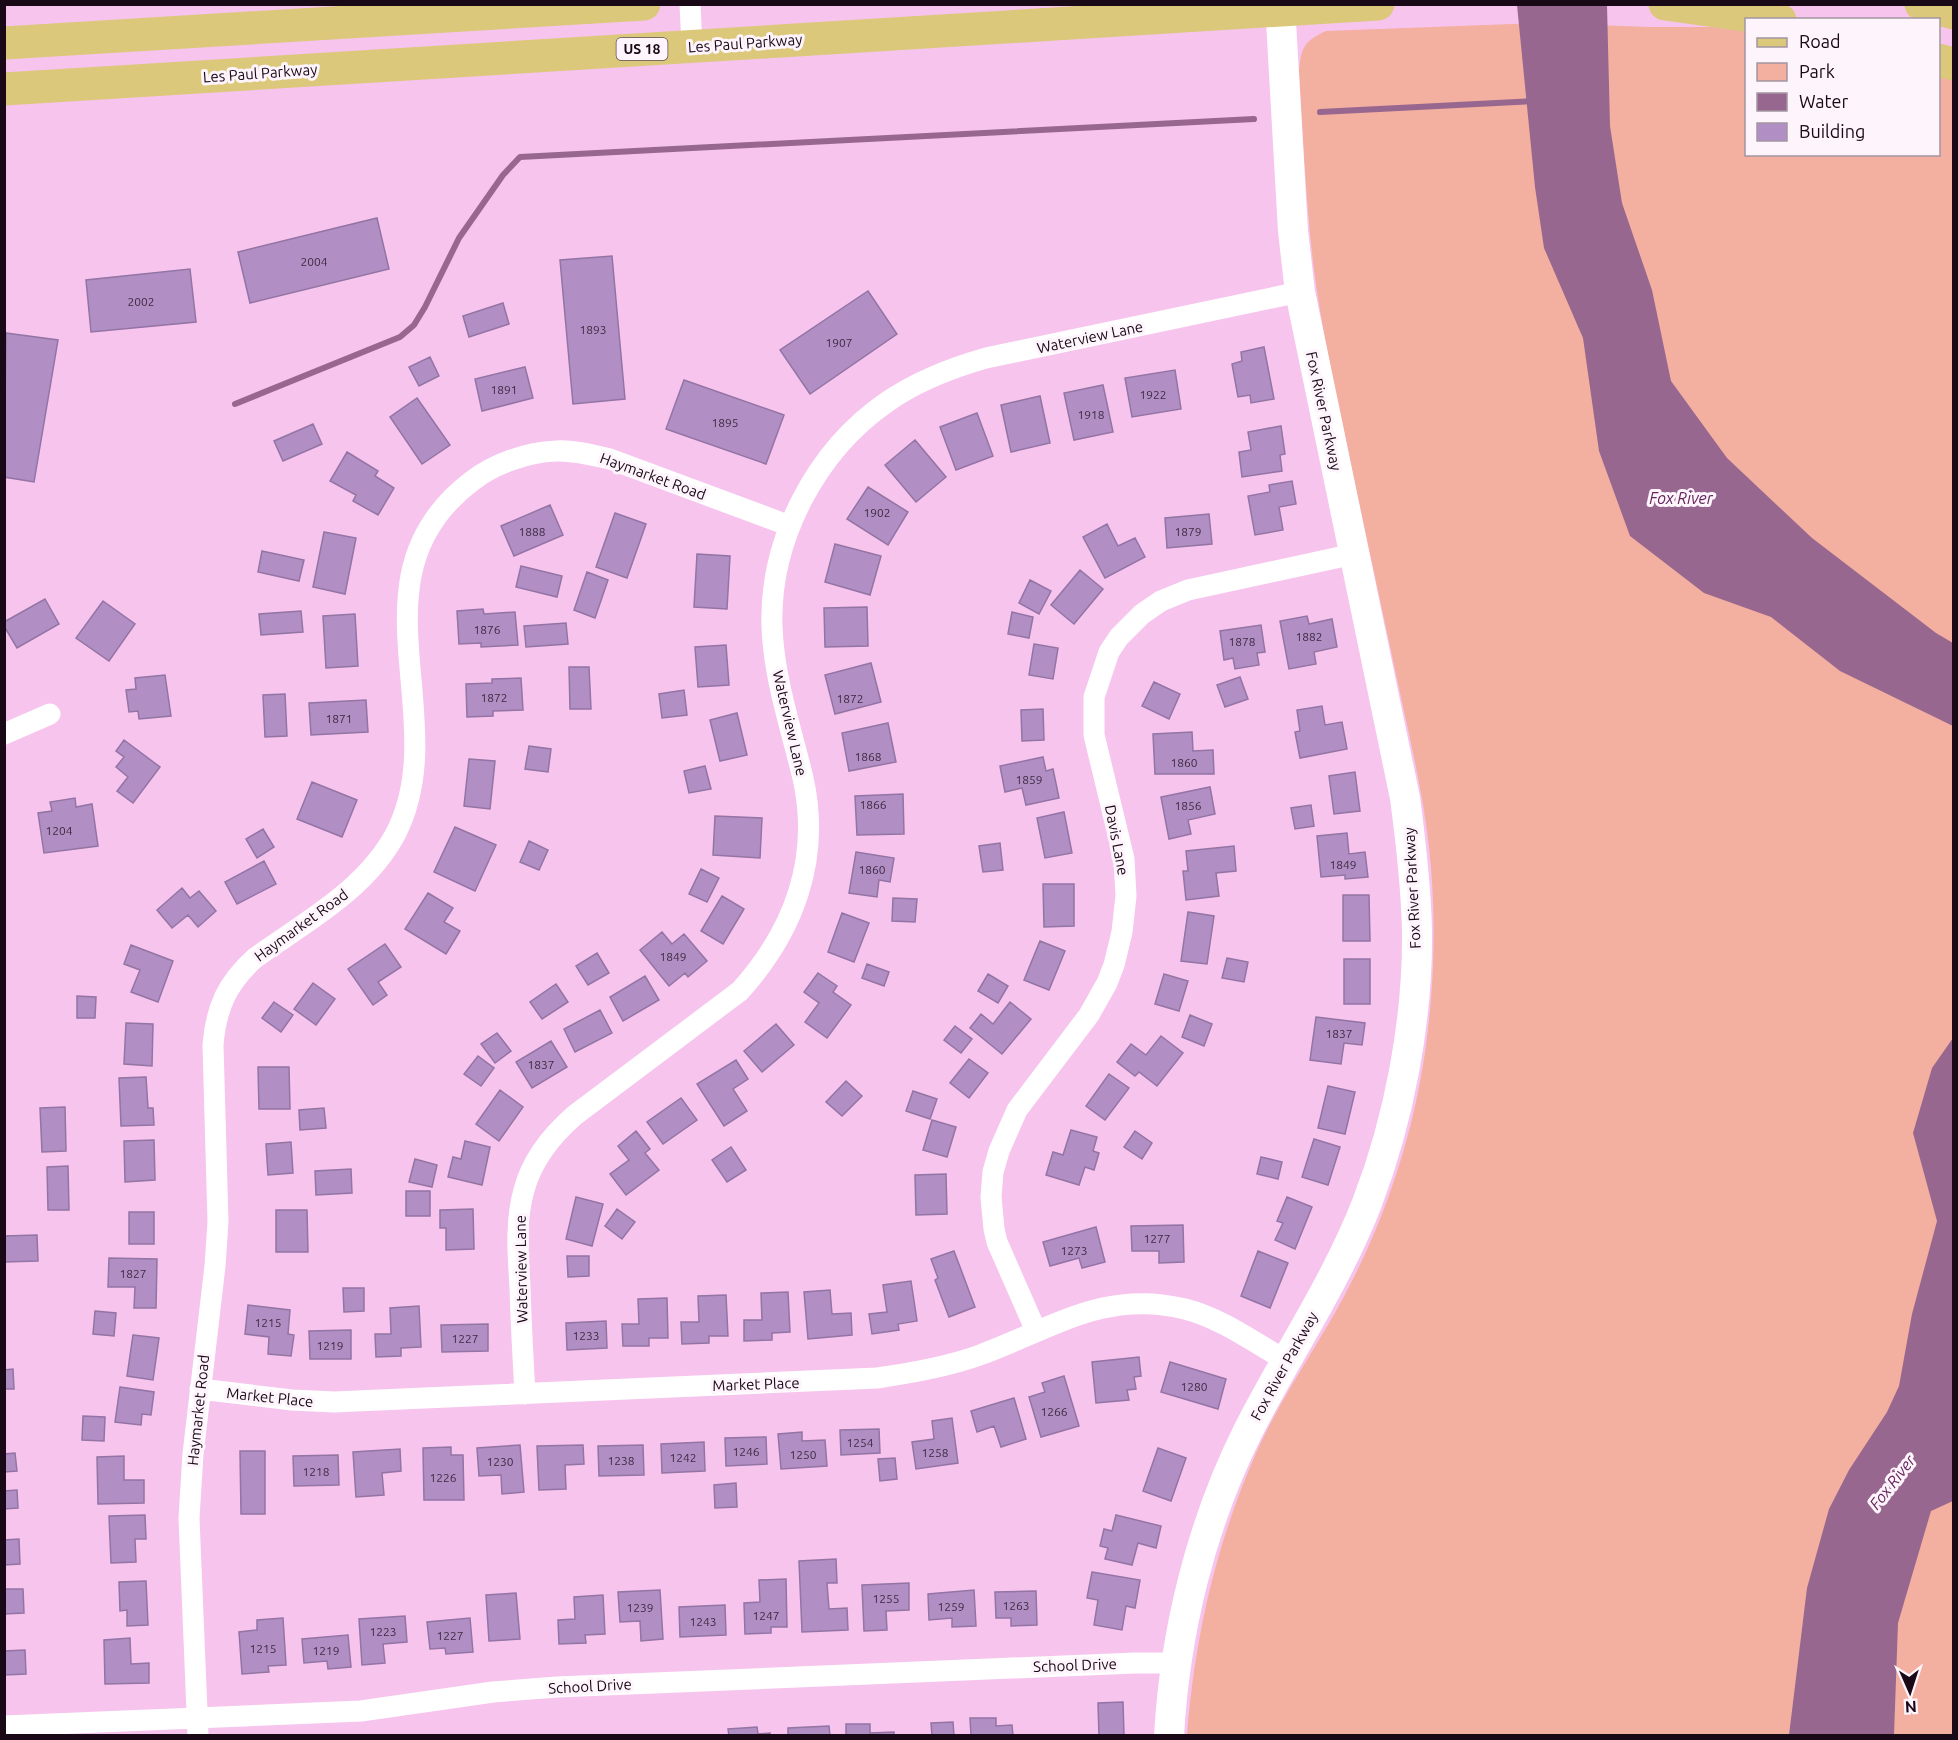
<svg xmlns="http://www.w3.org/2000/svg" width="1958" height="1740" font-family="Ubuntu,sans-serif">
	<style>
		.green { fill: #f3afa0 }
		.water { fill: #98678f }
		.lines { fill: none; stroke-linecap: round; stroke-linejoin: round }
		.stream { stroke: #98678f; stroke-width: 6 }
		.building { fill: #b18fc4; stroke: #9374a4; stroke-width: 1.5 }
		.street { stroke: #fff; stroke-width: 21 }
		.secondary { stroke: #fff; stroke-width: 30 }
		.primary { stroke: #dbc87a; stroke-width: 33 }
		.labels { text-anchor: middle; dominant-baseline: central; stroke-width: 6; stroke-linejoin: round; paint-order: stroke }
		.number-label { font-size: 12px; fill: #3f2a42 }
		.shield { fill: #fef4fc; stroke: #5e4f5b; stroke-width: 1.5 }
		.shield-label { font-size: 14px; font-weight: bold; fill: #190816 }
		.street-label { font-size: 15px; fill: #190816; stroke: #fef4fc }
		.water-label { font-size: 16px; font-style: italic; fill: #63255a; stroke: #fef4fc }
	</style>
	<rect width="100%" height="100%" fill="#f7c4ed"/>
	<path class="green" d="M1540,23L1650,27H1712L1746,31V154H1938L1939,71L1953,74V1735L1187,1736C1195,1635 1216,1544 1257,1451C1284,1391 1325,1336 1354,1277C1391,1204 1417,1119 1427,1038C1435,975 1436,910 1429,847C1422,785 1406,722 1393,660C1375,576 1356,491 1339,406C1329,361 1320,315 1314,270C1306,204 1303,137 1299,71C1301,48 1304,41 1326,31Z"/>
	<path class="water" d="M1517,5H1607L1610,126L1622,203L1652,290L1671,381L1727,458L1812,538L1936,633L1953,643V726L1840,671L1771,617L1704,593L1630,536L1599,451L1583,338L1544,248L1535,187Z
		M1953,1038V1501L1931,1511L1898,1623L1894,1735H1789L1807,1588L1829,1509L1849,1470L1887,1412L1899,1386L1912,1314L1937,1221L1913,1133L1932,1068Z"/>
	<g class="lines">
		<path class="stream" d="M1320,112L1535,101
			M235,404L400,337L414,325L425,307L459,238L503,175L520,157L1254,119"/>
	</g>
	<path class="building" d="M377,218L389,269L250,303L238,252Z
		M612,256L625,399L573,404L560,260Z
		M190,269L196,322L91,332L86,280Z
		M868,291L897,334L810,394L780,350Z
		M503,303L509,324L469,337L463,316Z
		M6,333L58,340L34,482L4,477Z
		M1264,347L1274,399L1251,403L1250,395L1238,397L1232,364L1242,361L1241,352Z
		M430,357L439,376L419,386L409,367Z
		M525,367L533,398L482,411L475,379Z
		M1175,370L1181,409L1132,417L1125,378Z
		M684,380L784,415L766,464L666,429Z
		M1103,385L1113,432L1074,440L1064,393Z
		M1040,396L1050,443L1011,452L1001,405Z
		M417,398L450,445L422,464L390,417Z
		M977,413L993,456L956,470L940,427Z
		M313,424L322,444L283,461L274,441Z
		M1281,426L1285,454L1280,455L1282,471L1242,477L1239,452L1251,450L1248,432Z
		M915,440L946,477L916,502L885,465Z
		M347,452L378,471L375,476L394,488L378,515L353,501L356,495L330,481Z
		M1292,481L1296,504L1279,507L1283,530L1255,535L1248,496L1270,492L1269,485Z
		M868,487L908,512L888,545L847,519Z
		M550,505L563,535L514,556L501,526Z
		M615,513L646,524L627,578L596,567Z
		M1209,514L1212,544L1167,548L1165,518Z
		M1107,524L1118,546L1135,538L1145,557L1105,578L1083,537Z
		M324,532L356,538L345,594L313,587Z
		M835,544L881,556L870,595L825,582Z
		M262,551L304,560L299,581L258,572Z
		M697,554L730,556L727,609L694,607Z
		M521,566L562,576L557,597L516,587Z
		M1080,570L1103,589L1074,624L1051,605Z
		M587,572L608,580L595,618L574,610Z
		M1030,580L1051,591L1039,614L1019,603Z
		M45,599L59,624L17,648L4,626V622Z
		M103,601L135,624L109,661L76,638Z
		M867,607L868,646L825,647L824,608Z
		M483,609L484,614L515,612L518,645L481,647V643L459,644L457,611Z
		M301,611L303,632L261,635L259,614Z
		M1012,612L1033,617L1029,638L1008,634Z
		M355,614L358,666L326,668L323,616Z
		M1307,616L1309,624L1332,619L1337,647L1314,652L1316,664L1289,669L1280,621Z
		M566,623L568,644L526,647L524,626Z
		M1261,625L1265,652L1257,653L1259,665L1235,669L1233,658L1224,660L1220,631Z
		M1034,644L1058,648L1053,679L1029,675Z
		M726,645L729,685L698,687L695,647Z
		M871,663L881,702L835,714L825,675Z
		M569,667H589L591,709H570Z
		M165,675L171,716L139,719L138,711L129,712L126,690L136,689L135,678Z
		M1240,677L1248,699L1225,707L1217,685Z
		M521,678L523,710L493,711V716L467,717L466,684L492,683V679Z
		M1154,682L1180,694L1169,719L1142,706Z
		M684,690L687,715L662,718L659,694Z
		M285,694L287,736L265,737L263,695Z
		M366,700L368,732L311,735L309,703Z
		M1322,706L1325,725L1342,722L1347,749L1300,758L1295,732L1300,731L1297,710Z
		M1043,709L1044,740L1022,741L1021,710Z
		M737,713L747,755L720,761L710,720Z
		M888,723L896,762L849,771L842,733Z
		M1192,732L1193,751L1213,750L1214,774H1155L1153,734Z
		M124,740L160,767L133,803L117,791L128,777L116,767L124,757L116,751Z
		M529,746L551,749L548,772L525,769Z
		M1043,757L1046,771L1053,769L1059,798L1026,805L1022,788L1005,792L1000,766Z
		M469,759L495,761L490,809L464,806Z
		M705,766L711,789L689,793L684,771Z
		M1355,772L1360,811L1334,814L1329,776Z
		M312,782L357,800L342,837L297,819Z
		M1210,787L1215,814L1188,820L1191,834L1169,839L1161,797Z
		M903,794L904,834L857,835L855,796Z
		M75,798L76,807L92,804L98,846L44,853L38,813L52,811L50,802Z
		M1311,805L1314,826L1295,829L1291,808Z
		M1064,812L1072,853L1045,858L1037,818Z
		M715,816L762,818L760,858L713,855Z
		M455,827L496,845L475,891L434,872Z
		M263,829L274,847L257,858L246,839Z
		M1347,833L1349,854L1365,852L1368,877L1345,879V875L1321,877L1317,836Z
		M529,841L548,850L539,870L520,862Z
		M1000,843L1003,870L983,872L979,846Z
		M1234,846L1236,871L1216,873L1219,896L1186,900L1183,871H1188L1186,851Z
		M856,852L894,858L890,882L879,880L877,897L849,893Z
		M264,861L276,884L237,904L225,882Z
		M701,869L719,878L707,902L689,894Z
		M1043,884H1074V926L1044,927Z
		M182,888L190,898L199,891L216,911L198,927L188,915L172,928L157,910Z
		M428,893L453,908L444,922L460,931L446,954L405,929Z
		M1343,895H1369L1370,941H1343Z
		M722,896L744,909L723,944L701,931Z
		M893,898L917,899L915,922L892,921Z
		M1188,912L1214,916L1207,964L1181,961Z
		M842,913L869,923L854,962L828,952Z
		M662,932L672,944L684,934L707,961L688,977L685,973L669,986L640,950Z
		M1040,941L1065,951L1049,990L1024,980Z
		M385,944L401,967L378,982L387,995L373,1005L348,969Z
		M131,945L173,961L158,1002L131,992L140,970L124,964Z
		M597,953L609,973L588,985L576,966Z
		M1227,958L1248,962L1244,982L1222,978Z
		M1344,959H1370V1004H1344Z
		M867,964L889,972L884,986L862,978Z
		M818,973L837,986L833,992L851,1005L827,1038L805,1022L819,1003L804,992Z
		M988,974L1008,986L998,1003L978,991Z
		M1164,974L1188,981L1179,1011L1155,1004Z
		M645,976L659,1000L623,1021L610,997Z
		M313,983L335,999L316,1025L294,1009Z
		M556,984L568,1002L542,1019L530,1002Z
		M77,996L96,997L95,1018H77Z
		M274,1002L293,1015L281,1032L262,1018Z
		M1010,1002L1031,1019L1002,1054L970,1028L981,1014L993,1024Z
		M600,1010L612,1033L575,1052L564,1029Z
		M1190,1015L1212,1024L1204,1046L1182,1037Z
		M1316,1017L1365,1023L1362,1045L1344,1043L1341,1064L1310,1060Z
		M126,1023L153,1024L152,1066L124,1064Z
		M776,1024L794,1045L762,1072L744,1051Z
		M955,1026L972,1039L961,1053L944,1040Z
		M497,1033L511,1051L495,1063L481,1044Z
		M1161,1036L1183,1053L1157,1086L1139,1072L1135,1076L1117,1062L1131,1044L1146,1055Z
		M551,1041L567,1067L532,1088L516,1062Z
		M478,1056L494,1068L481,1086L464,1074Z
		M969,1059L988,1073L969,1098L950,1083Z
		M736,1060L748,1079L733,1089L747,1111L724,1126L697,1084Z
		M258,1067H289L290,1109H259Z
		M1109,1074L1129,1088L1105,1120L1086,1106Z
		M146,1077L148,1108H153L154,1125L121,1126L119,1078Z
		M846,1081L862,1096L842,1116L826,1102Z
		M1328,1086L1355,1092L1345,1134L1318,1128Z
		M500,1090L523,1107L499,1141L476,1124Z
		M913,1091L937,1099L930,1119L906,1111Z
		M681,1098L697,1120L663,1144L647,1122Z
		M65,1107L66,1151L42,1152L40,1108Z
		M324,1108L326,1128L300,1130L299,1110Z
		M932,1120L956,1127L947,1157L923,1150Z
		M1071,1130L1097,1137L1093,1151L1099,1153L1094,1170L1085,1167L1079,1185L1046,1175L1053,1152L1063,1155Z
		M636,1131L650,1149L645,1153L659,1170L626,1195L610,1174L629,1160L618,1146Z
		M1135,1131L1152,1143L1142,1159L1124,1147Z
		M1314,1139L1340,1147L1328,1185L1302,1177Z
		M154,1140L155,1180L125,1182L124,1141Z
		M465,1141L490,1147L482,1185L448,1177L453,1157L461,1159Z
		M291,1142L293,1173L268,1175L266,1144Z
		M731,1147L746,1170L727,1182L712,1160Z
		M1261,1157L1282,1162L1278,1179L1257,1174Z
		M415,1159L437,1165L432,1187L409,1182Z
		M68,1166L69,1210H48L47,1167Z
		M351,1169L352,1193L316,1195L315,1171Z
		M946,1174L947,1214L916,1215L915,1175Z
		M406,1191H430V1216H406Z
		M576,1197L603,1204L592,1246L566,1239Z
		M1287,1197L1312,1207L1295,1249L1275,1240L1283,1223L1277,1221Z
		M473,1209L474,1249L446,1250V1228H440V1210Z
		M617,1209L635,1222L622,1239L605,1226Z
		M276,1210H307L308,1252H276Z
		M129,1212H154V1244H129Z
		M1183,1225L1184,1262L1159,1263V1251H1132L1131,1226Z
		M1096,1227L1105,1262L1082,1268L1079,1258L1050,1266L1043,1242Z
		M37,1235L38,1261L4,1262V1236Z
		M954,1251L975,1307L949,1317L935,1280L938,1278L931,1259Z
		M1258,1251L1288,1263L1270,1308L1241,1296Z
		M567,1256H589V1276L568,1277Z
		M109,1258L157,1259L156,1308H134L135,1287H108Z
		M911,1281L917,1321L898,1324L899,1330L872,1334L869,1314L887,1312L883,1285Z
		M343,1288H364V1311L344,1312Z
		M830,1290L832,1314L851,1313L852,1335L808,1339L804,1292Z
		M788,1292L790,1332L772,1333V1340L744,1341V1320H762L761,1293Z
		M726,1295L728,1336H709V1343L682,1344L681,1322H699L698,1296Z
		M667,1298L668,1338H649V1346H623L622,1324H639L638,1299Z
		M248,1305L290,1310L288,1334L294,1335L291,1356L268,1354L269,1337L245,1334Z
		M419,1306L421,1347L401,1348V1356L376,1357L375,1334H391L390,1308Z
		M95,1311L116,1313L114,1336L93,1334Z
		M606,1321L607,1348L567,1350L566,1323Z
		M488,1324V1351L442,1352L441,1325Z
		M351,1330V1359H310L309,1331Z
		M133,1335L159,1338L153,1380L127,1376Z
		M1139,1357L1141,1376L1134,1377L1136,1389L1127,1390L1129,1400L1096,1403L1092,1362Z
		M1170,1362L1226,1379L1218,1409L1161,1392Z
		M13,1369L14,1389H4V1370Z
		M1064,1376L1079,1426L1041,1437L1029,1397L1045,1392L1042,1383Z
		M120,1387L154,1392L151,1415L142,1414L141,1425L115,1422Z
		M1014,1398L1026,1439L1001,1447L994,1426L977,1432L971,1411Z
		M83,1416L105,1417L104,1441L82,1440Z
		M952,1418L958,1463L916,1469L912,1442L934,1439L932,1421Z
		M879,1429L880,1453L841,1455L840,1430Z
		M802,1432V1441L825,1440L827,1466L781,1469L778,1434Z
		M766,1437L767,1464L726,1466L725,1438Z
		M704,1442L705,1471L662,1473L661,1444Z
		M520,1445L524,1492L502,1494L501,1475L479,1476L477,1448Z
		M583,1445L584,1464L565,1465L566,1489L539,1490L537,1446Z
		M643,1445L644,1475L599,1476L598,1446Z
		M451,1447V1455H463L464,1500H424L423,1448Z
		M1158,1448L1186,1458L1171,1501L1143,1491Z
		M400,1449L401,1471L382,1473L384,1495L356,1497L353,1452Z
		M240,1451H265V1514H241Z
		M15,1453L17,1471L4,1472V1454Z
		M338,1455L339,1485L294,1486L293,1456Z
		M124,1456V1480H144V1503L98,1504L97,1457Z
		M895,1458L897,1479L880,1481L878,1459Z
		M736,1483L737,1507L715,1508L714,1485Z
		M17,1490L18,1508L4,1509V1491Z
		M145,1515L146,1539H135L136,1562L111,1563L109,1516Z
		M1116,1515L1161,1526L1156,1548L1138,1543L1132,1565L1105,1559L1108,1548L1100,1546L1104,1529L1112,1531Z
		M19,1539L20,1564L4,1565V1540Z
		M836,1559L837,1583H827L829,1609L847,1608L848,1630L802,1632L799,1561Z
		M1092,1572L1140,1580L1135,1608L1126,1606L1122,1630L1094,1625L1098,1600L1087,1598Z
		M786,1579L787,1627H771V1633L745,1634L744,1603L760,1602L759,1580Z
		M146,1581L148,1625L127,1626V1610L120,1611L119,1582Z
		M909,1583V1610L886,1611L887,1630L864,1631L862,1585Z
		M4,1589H23L24,1613L4,1614Z
		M660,1590L663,1639L641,1641L640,1621L620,1622L618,1592Z
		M974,1590L976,1626L952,1627V1618L929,1620L928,1594Z
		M1036,1591L1037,1625L1011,1626V1618H996L995,1592Z
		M516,1593L520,1639L489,1641L486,1595Z
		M603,1595L605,1634L585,1635L586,1643L559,1644L558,1620L575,1619L574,1597Z
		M725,1605L726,1635L680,1637L679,1607Z
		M405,1616L407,1642L383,1644L385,1663L362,1665L359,1619Z
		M283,1618L286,1665L268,1666L269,1672L242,1674L239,1632L257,1630V1620Z
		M470,1618L473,1652L446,1654L445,1648L430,1649L427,1622Z
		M348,1635L351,1667L328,1669L327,1661L304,1663L302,1639Z
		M130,1638L131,1664L149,1663V1683L105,1684L104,1640Z
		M25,1650L26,1674L4,1675V1651Z
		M1123,1702L1124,1736H1099L1098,1703Z
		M970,1718H996V1726L1012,1725L1013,1736H971Z
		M953,1722L954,1736H932L931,1723Z
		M846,1724H870V1733L894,1732V1736H846Z
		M829,1726L830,1736H788V1728Z
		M757,1727L758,1734L770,1733V1736H729L728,1729Z"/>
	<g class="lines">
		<path class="street" d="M690,4L692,46
			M4,734L50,714
			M1036,1331L997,1242L994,1229L991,1197L993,1172L999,1151L1017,1110L1089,1015L1107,983L1114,965L1122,932L1126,896L1124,859L1094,735V697L1109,652L1119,637L1142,614L1161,601L1188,590L1354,554
			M200,1389L292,1400L334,1402L877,1378C912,1373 947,1367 980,1355C1051,1329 1105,1289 1185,1309C1221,1318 1255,1343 1287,1361
			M525,1394C523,1358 521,1323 520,1287C518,1255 515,1222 524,1190C532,1160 552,1135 575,1115L740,991C794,931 821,859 803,778C791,728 774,679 772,627C769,540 816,451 887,402C917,381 951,368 986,358L1300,292
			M4,1726L361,1711L493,1692L557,1687L1135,1663H1177
			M198,1736L189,1518L193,1454L215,1266L218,1222L213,1045C216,1008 227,983 255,958C305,922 366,890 396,833C455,717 345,577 472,481C494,464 527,452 556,451C574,450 592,455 610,459L790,526"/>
		<path class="secondary" d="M1169,1736C1175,1631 1201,1525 1248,1431C1287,1354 1336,1283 1367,1203C1399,1120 1418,1021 1417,931C1416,887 1411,843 1405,798L1300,292L1293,231L1280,4"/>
		<path class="primary" d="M1665,4L1780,20
			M1921,4L1954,13
			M4,43L644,4
			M1938,60L1954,64
			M4,89L1378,4"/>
	</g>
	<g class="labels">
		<g class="number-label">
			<text x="314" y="261">2004</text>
			<text x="141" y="301">2002</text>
			<text x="593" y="329">1893</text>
			<text x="839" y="342">1907</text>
			<text x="504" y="389">1891</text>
			<text x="1153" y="394">1922</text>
			<text x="1091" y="414">1918</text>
			<text x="725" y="422">1895</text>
			<text x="877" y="512">1902</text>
			<text x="532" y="531">1888</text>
			<text x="1188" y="531">1879</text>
			<text x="487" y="629">1876</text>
			<text x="1309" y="636">1882</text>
			<text x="1242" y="641">1878</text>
			<text x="494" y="697">1872</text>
			<text x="850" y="698">1872</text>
			<text x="339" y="718">1871</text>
			<text x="868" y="756">1868</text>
			<text x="1184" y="762">1860</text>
			<text x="1029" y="779">1859</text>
			<text x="873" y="804">1866</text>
			<text x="1188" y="805">1856</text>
			<text x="59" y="830">1204</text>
			<text x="1343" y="864">1849</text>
			<text x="872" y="869">1860</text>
			<text x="673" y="956">1849</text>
			<text x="1339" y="1033">1837</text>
			<text x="541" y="1064">1837</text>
			<text x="1157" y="1238">1277</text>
			<text x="1074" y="1250">1273</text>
			<text x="133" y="1273">1827</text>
			<text x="268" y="1322">1215</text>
			<text x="586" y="1335">1233</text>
			<text x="465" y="1338">1227</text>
			<text x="330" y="1345">1219</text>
			<text x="1194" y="1386">1280</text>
			<text x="1054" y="1411">1266</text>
			<text x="860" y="1442">1254</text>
			<text x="746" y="1451">1246</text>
			<text x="935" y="1452">1258</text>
			<text x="803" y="1454">1250</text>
			<text x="683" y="1457">1242</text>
			<text x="621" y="1460">1238</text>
			<text x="500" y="1461">1230</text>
			<text x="316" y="1471">1218</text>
			<text x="443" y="1477">1226</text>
			<text x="886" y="1598">1255</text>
			<text x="1016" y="1605">1263</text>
			<text x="951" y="1606">1259</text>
			<text x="640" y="1607">1239</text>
			<text x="766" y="1615">1247</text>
			<text x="703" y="1621">1243</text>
			<text x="383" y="1631">1223</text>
			<text x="450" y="1635">1227</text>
			<text x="263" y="1648">1215</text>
			<text x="326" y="1650">1219</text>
		</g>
		<rect class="shield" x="616.5" y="38" width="51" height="22" rx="4.5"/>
		<g class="shield-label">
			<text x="642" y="49">US 18</text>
		</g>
		<g class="street-label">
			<text transform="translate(745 43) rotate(-4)">Les Paul Parkway</text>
			<text transform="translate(260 73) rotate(-4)">Les Paul Parkway</text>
			<text transform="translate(1090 337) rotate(-12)">Waterview Lane</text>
			<text transform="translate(1324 411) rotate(78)">Fox River Parkway</text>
			<text transform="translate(653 476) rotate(20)">Haymarket Road</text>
			<text transform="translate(790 723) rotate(77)">Waterview Lane</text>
			<text transform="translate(1117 840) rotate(79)">Davis Lane</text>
			<text transform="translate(1412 888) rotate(-93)">Fox River Parkway</text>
			<text transform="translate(301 925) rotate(-36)">Haymarket Road</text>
			<text transform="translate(521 1269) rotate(-91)">Waterview Lane</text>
			<text transform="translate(1284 1366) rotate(-61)">Fox River Parkway</text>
			<text transform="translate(756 1384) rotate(-2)">Market Place</text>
			<text transform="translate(270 1397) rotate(6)">Market Place</text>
			<text transform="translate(198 1410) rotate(-84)">Haymarket Road</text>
			<text transform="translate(1075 1665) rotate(-2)">School Drive</text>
			<text transform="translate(590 1686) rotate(-3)">School Drive</text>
		</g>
		<g class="water-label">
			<text x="1681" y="498">Fox River</text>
			<text transform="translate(1892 1482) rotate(-52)">Fox River</text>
		</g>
	</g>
	<rect width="1958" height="1740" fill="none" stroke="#190816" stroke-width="12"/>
	<rect x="1745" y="18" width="195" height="138" fill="#fef4fc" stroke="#a296a0" stroke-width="1.5"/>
	<rect x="1757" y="38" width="30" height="9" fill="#dbc87a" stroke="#a296a0" stroke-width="1.5"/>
	<text x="1799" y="48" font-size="18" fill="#190816">Road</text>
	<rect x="1757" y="63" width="30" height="18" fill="#f3afa0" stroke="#a296a0" stroke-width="1.5"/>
	<text x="1799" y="78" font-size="18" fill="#190816">Park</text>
	<rect x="1757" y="93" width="30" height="18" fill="#98678f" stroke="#a296a0" stroke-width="1.5"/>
	<text x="1799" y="108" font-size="18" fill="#190816">Water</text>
	<rect x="1757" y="123" width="30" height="18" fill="#b18fc4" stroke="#a296a0" stroke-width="1.5"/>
	<text x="1799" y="138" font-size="18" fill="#190816">Building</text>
	<g transform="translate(1910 1692) rotate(177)" stroke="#fef4fc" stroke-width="4.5" paint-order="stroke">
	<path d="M0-4.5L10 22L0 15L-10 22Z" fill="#190816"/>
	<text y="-9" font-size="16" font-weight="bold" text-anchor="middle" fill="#190816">N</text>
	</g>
</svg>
